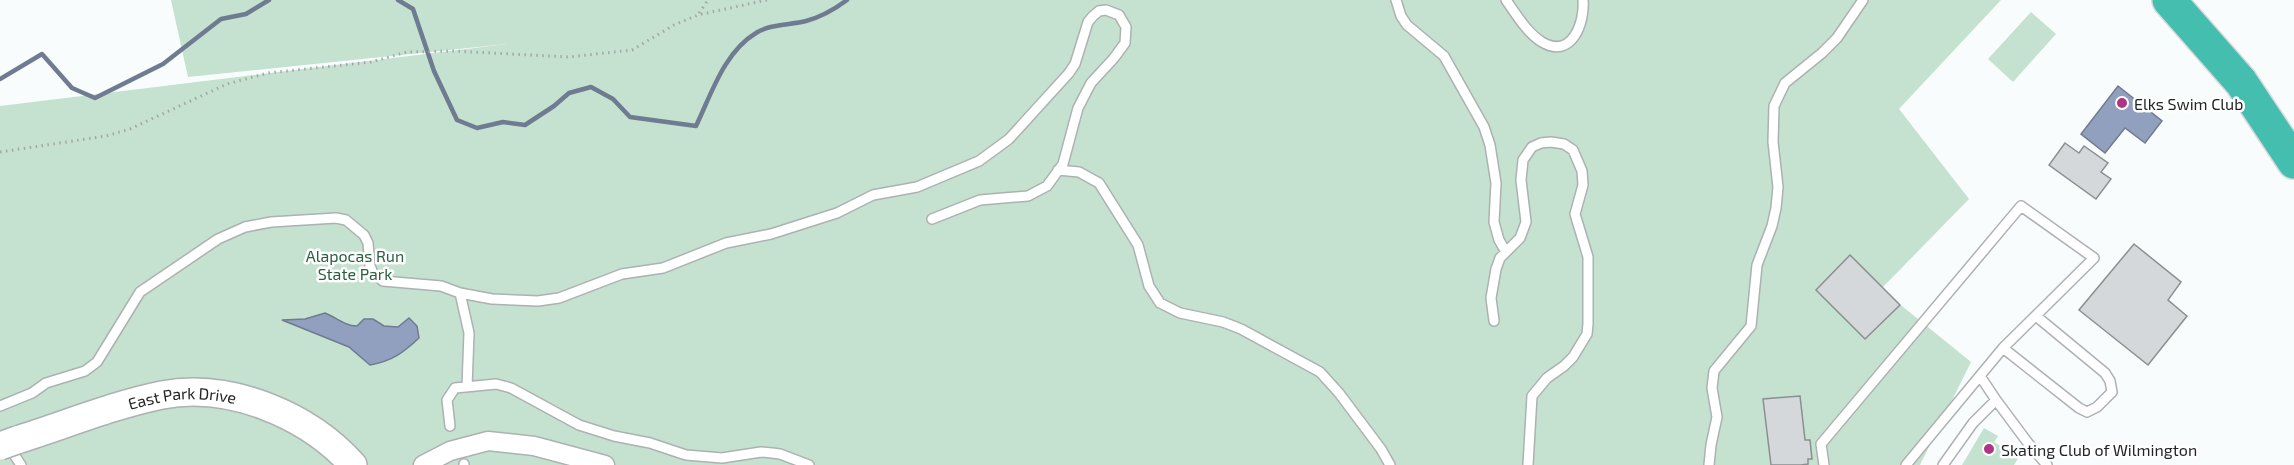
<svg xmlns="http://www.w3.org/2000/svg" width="2294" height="465" font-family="'Exo 2',sans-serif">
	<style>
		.green { fill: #c5e1cf }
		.water { fill: #90a0be; stroke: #6f7b90; stroke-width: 1.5 }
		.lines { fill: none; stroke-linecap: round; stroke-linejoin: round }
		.stream { stroke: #6f7b90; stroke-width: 4.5 }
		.building { fill: #d5d8da; stroke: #8c8f91; stroke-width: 1.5 }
		.lane-casing { stroke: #adb1b2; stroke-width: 12 }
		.street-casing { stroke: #adb1b2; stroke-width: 21 }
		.secondary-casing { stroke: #adb1b2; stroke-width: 30 }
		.highway-casing { stroke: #d7d8d8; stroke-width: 36 }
		.path { stroke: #a4a7a8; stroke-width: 3; stroke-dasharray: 1.5 4.5; stroke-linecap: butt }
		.lane { stroke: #fff; stroke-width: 9 }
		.street { stroke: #fff; stroke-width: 18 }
		.secondary { stroke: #fff; stroke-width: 27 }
		.highway { stroke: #43beaf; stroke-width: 33 }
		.secondary-bridge-casing { stroke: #adb1b2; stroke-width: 30; stroke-linecap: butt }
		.secondary-bridge { stroke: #fff; stroke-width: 27 }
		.poi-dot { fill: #af3486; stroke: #fff; stroke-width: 2 }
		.labels { text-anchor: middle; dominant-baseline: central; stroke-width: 5; stroke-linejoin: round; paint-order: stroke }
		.poi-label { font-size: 16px; fill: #232425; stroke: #fff; text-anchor: start }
		.park-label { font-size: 16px; fill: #2a6142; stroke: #fff }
		.street-label { font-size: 16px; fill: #232425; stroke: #fff }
	</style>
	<rect width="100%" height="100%" fill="#f8fcfd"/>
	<path class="green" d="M171,0H2001L1899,109L1969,199L1881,289L1971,362L1920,465H0V106L507,44L188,77Z
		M2031,12L2056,34L2013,82L1988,59Z
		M1984,428L1998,436L1994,442L2019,457L2014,465H1962Z"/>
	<path class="water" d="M2118,86L2162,121L2145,143L2125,128L2105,153L2081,134Z
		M325,313C337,318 345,326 357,326L364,319H373L384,326L398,327L409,318L417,326L419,338C403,353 392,361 370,365L349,347L282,320L305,319Z"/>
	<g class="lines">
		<path class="stream" d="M398,0L413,9L434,71L457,120L477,128L503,122L525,125L554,106L569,93L591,87L613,99L630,117L696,126C711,95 724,52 756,33C770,24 790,25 806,21C821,17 835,9 847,0
			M0,79L42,54L72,88L95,98L163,64L221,19L246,14L269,0"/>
	</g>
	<path class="building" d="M2065,143L2079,153L2084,146L2108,163L2101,172L2111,179L2096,199L2049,165Z
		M2134,244L2181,282L2168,300L2187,316L2148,365L2079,310Z
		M1850,255L1900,305L1865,339L1816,290Z
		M1800,396L1805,440H1810L1812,459H1808V464L1801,465H1771L1763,399Z"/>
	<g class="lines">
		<defs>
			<path id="lane" d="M1396,0L1401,16L1407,25L1444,56L1484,127L1490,145L1496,183L1494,222L1499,240L1506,252
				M1506,0C1516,14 1527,33 1542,42C1572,60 1585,22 1583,0
				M1058,170L1079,172L1099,183L1138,245L1149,286L1160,303L1180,313L1223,322L1241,329L1320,372L1339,393L1381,449L1390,465
				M460,293L469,333L467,387
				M1494,321L1491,298L1496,269L1500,258L1520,238L1526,222L1521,180L1523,160L1532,147L1541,143L1551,142L1564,144L1573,150L1582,171L1583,185L1575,214L1588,257V324L1587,334L1573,357L1564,366L1547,378L1532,396L1528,465
				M2003,348L2079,408L2087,412L2097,407L2112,392L2110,381L2105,373L2036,316
				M1980,376L1996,400
				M0,406L32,393L46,383L85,371L97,362L140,292L218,239L245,227L271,222L336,218L346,220L364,235L368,243L370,266L373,273L383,281L441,286L460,293L492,299L538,301L559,298L622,274L663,268L726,243L771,234L837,213L873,195L917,187L979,161L1009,139L1069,73L1075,64L1088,22L1093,16L1099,11L1106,10L1119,15L1126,27L1125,43L1114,58L1091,83L1078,108L1063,164L1047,186L1028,196L980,200L932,219
				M450,426L447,400L455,388L496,384L511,388L579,425L614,436L650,443L686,455L722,458L761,452L772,453L780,454L809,465
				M9,447L21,465
				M464,464V465
				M1709,465L1711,445L1717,417L1712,388L1714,371L1751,326L1757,265L1772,226L1776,208L1778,187L1773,142L1774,106L1785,83L1822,53L1837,38L1863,0
				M1824,465L1821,444L2021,206L2094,258L2003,348L1906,465
				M1943,465L1973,423L1996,400L2028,443L2047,465"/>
			<path id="street" d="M423,465L450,451L488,441L534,446L605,465"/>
			<g id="secondary">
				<path id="s1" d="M17,440C65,425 113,405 162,395C230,382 308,415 353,465"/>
			</g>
			<path id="highway" d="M2169,0L2241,82L2294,162"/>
		</defs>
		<use href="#lane" class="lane-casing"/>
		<use href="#street" class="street-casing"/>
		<use href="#secondary" class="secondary-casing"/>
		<use href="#highway" class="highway-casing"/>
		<path class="path" d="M699,13L708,0
			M0,152L106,136L130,129L227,84L268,73L371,62L407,52L453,51L569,57L632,50L674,25L698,15L767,0"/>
		<use href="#lane" class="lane"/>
		<use href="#street" class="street"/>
		<use href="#secondary" class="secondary"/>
		<use href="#highway" class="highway"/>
		<defs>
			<path id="secondary-bridge" d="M0,446L17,440"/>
		</defs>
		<use href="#secondary-bridge" class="secondary-bridge-casing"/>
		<use href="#secondary-bridge" class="secondary-bridge"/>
	</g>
	<g class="poi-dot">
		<circle cx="2122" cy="103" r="6"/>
		<circle cx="1989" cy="449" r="6"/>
	</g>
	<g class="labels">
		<g class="poi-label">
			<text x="2134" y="103">Elks Swim Club</text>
			<text x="2001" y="449">Skating Club of Wilmington</text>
		</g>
		<g class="park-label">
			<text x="355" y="255">Alapocas Run<tspan x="355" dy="18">State Park</tspan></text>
		</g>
		<g class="street-label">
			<text stroke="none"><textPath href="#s1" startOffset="172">East Park Drive</textPath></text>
		</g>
	</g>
</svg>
